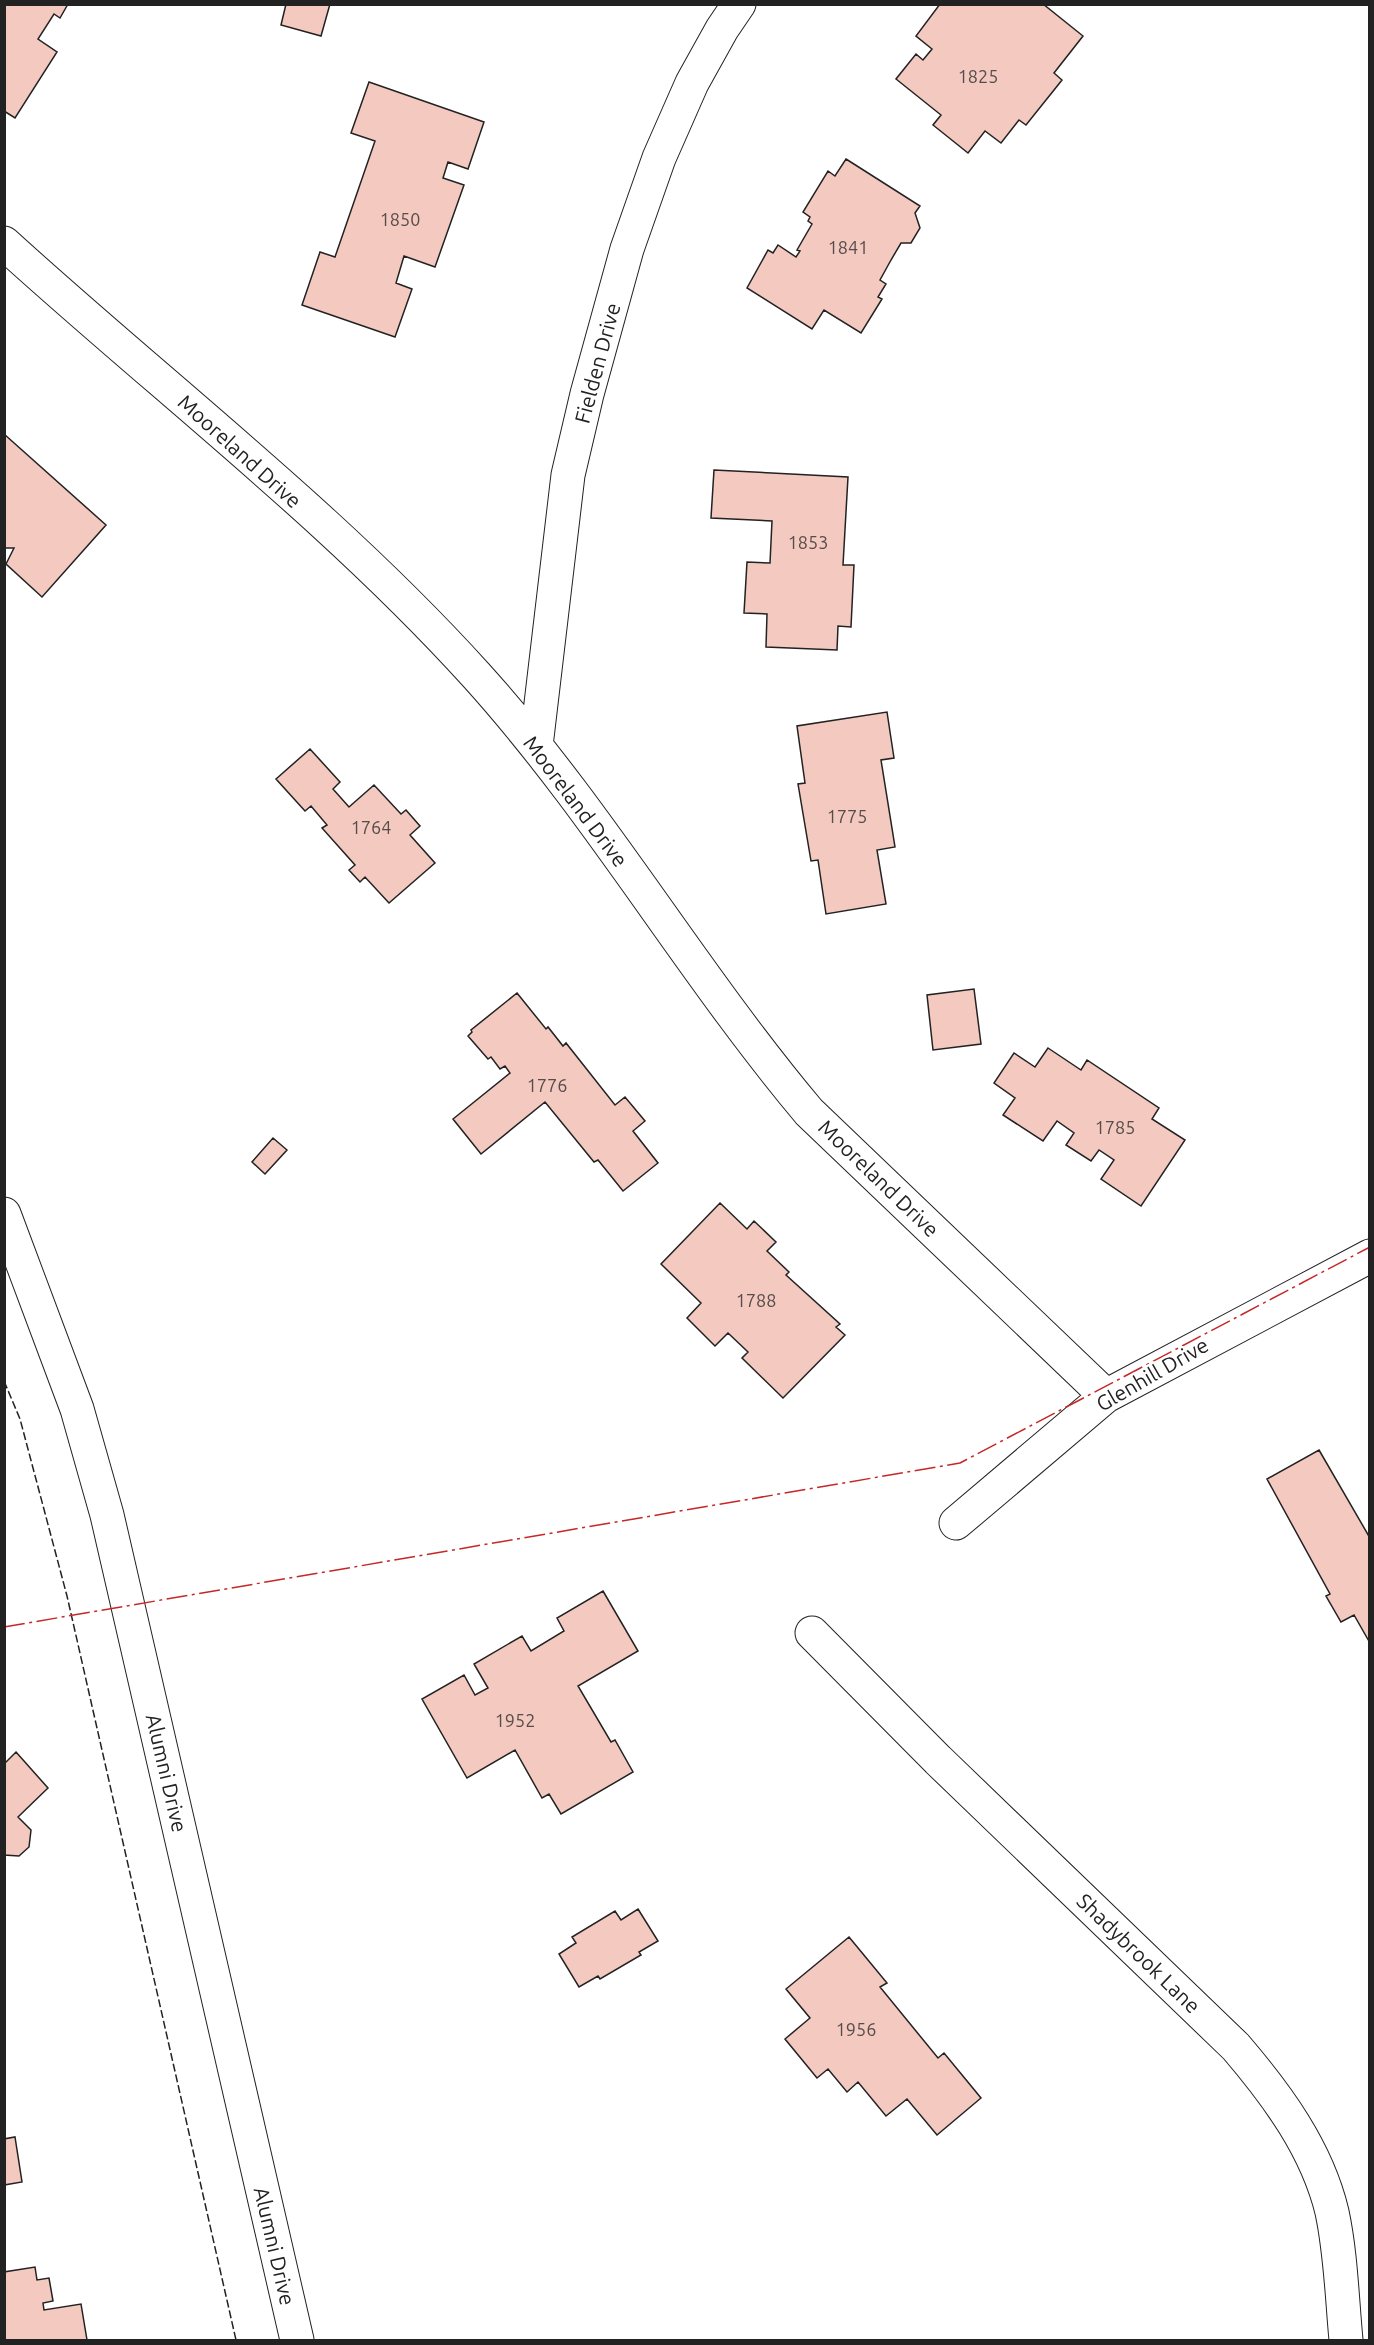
<svg xmlns="http://www.w3.org/2000/svg" width="1374" height="2345" font-family="Ubuntu,sans-serif">
	<style>
		.building { fill: #f3c9c0; stroke: #222; stroke-width: 1.5 }
		.lines { fill: none; stroke-linecap: round; stroke-linejoin: round }
		.minor-casing { stroke: #222; stroke-width: 35 }
		.secondary-casing { stroke: #222; stroke-width: 35 }
		.minor { stroke: #fff; stroke-width: 33 }
		.secondary { stroke: #fff; stroke-width: 33 }
		.fence { stroke: #222; stroke-width: 1.5; stroke-dasharray: 8 3; stroke-linecap: butt }
		.power { stroke: #c62828; stroke-width: 1.5; stroke-dasharray: 21 4.5 3 4.5; stroke-linecap: butt }
		.labels { text-anchor: middle; dominant-baseline: central; stroke-width: 4.5; stroke-linejoin: round; paint-order: stroke }
		.number-label { font-size: 18px; fill: #564c4a }
		.street-label { font-size: 21px; fill: #222; stroke: #fff }
	</style>
	<rect width="100%" height="100%" fill="#fff"/>
	<path class="building" d="M4,4H68L60,18L54,14L38,39L57,52L15,118L4,111Z
		M286,4H330L321,36L281,25Z
		M940,4H1043L1083,36L1054,73L1062,80L1026,125L1019,120L1001,143L985,131L968,153L933,125L941,115L896,79L916,54L923,60L932,49L916,36Z
		M369,82L484,122L468,169L448,162L443,178L464,185L435,267L404,256L396,283L412,289L395,337L302,305L320,252L335,257L375,141L351,133Z
		M846,159L920,206L915,213L920,228L911,243H901L891,260L880,280L886,284L878,297L882,299L861,333L824,310L812,329L747,288L768,250L773,253L778,245L796,257L800,251L797,250L812,224L808,221L810,217L803,212L828,171L835,176Z
		M4,434L106,525L42,597L6,564L14,548H4Z
		M714,470L848,477L843,565H854L851,627L838,626L837,650L766,647L767,614L744,613L747,562L770,563L772,521L711,518Z
		M887,712L894,758L881,760L895,847L877,850L886,904L826,914L818,860L811,861L798,784L805,783L797,726Z
		M310,749L340,782L333,789L349,807L374,785L401,814L406,810L420,826L410,835L435,863L389,903L365,877L360,882L349,870L355,865L322,828L327,825L311,806L305,811L276,779Z
		M974,989L981,1044L933,1050L927,995Z
		M517,993L546,1029L548,1027L563,1046L566,1043L615,1105L625,1097L645,1121L633,1131L658,1163L623,1191L598,1160L594,1162L545,1102L481,1154L453,1119L510,1073L505,1066L500,1069L491,1057L488,1059L468,1036L472,1032L471,1030Z
		M1048,1048L1081,1070L1087,1060L1159,1108L1152,1119L1185,1140L1141,1206L1101,1179L1114,1160L1099,1150L1091,1161L1066,1145L1074,1133L1057,1121L1043,1141L1003,1115L1015,1098L994,1083L1014,1053L1035,1067Z
		M273,1138L287,1150L265,1174L252,1162Z
		M720,1203L747,1229L754,1221L776,1242L767,1251L789,1272L786,1275L840,1324L836,1327L845,1335L783,1398L742,1358L748,1352L728,1333L715,1346L687,1318L701,1303L661,1264Z
		M1319,1450L1370,1538V1643L1354,1615L1341,1622L1326,1596L1330,1594L1267,1479Z
		M603,1591L638,1651L578,1686L611,1742L615,1740L633,1772L561,1814L549,1794L542,1798L515,1750L467,1778L422,1699L464,1675L475,1695L488,1688L474,1664L522,1636L531,1651L564,1631L557,1618Z
		M16,1752L48,1788L18,1817L31,1830L29,1847L19,1856L4,1855V1764Z
		M638,1909L658,1941L639,1952L641,1955L600,1979L598,1976L579,1987L559,1954L576,1943L572,1937L615,1911L621,1920Z
		M849,1937L887,1983L880,1987L938,2058L944,2053L981,2098L937,2135L907,2099L886,2116L858,2082L847,2092L828,2069L817,2078L785,2039L810,2018L786,1989Z
		M15,2137L22,2182L4,2185V2139Z
		M35,2267L37,2280L49,2278L53,2301L43,2303L44,2310L81,2304L87,2340H4V2272Z"/>
	<g class="lines">
		<defs>
			<path id="minor" d="M4,243C161,386 333,517 476,675C599,811 691,972 809,1112L1106,1396
				M536,746L568,475L587,394L627,249L659,158L692,83L722,29L739,4
				M956,1523L1106,1396L1370,1256
				M812,1633L938,1760L1236,2047C1277,2095 1317,2149 1332,2212C1341,2254 1342,2298 1346,2340"/>
			<path id="secondary" d="M4,1214L77,1409L107,1515L297,2340"/>
		</defs>
		<use href="#minor" class="minor-casing"/>
		<use href="#secondary" class="secondary-casing"/>
		<use href="#minor" class="minor"/>
		<use href="#secondary" class="secondary"/>
		<path class="fence" d="M4,1381L20,1419L67,1596L236,2340"/>
		<path class="power" d="M4,1627L960,1463L1370,1247"/>
	</g>
	<g class="labels">
		<g class="number-label">
			<text x="978" y="76">1825</text>
			<text x="400" y="219">1850</text>
			<text x="848" y="247">1841</text>
			<text x="808" y="542">1853</text>
			<text x="847" y="816">1775</text>
			<text x="371" y="827">1764</text>
			<text x="547" y="1085">1776</text>
			<text x="1115" y="1127">1785</text>
			<text x="756" y="1300">1788</text>
			<text x="515" y="1720">1952</text>
			<text x="856" y="2029">1956</text>
		</g>
		<g class="street-label">
			<text transform="translate(597 363) rotate(-75)">Fielden Drive</text>
			<text transform="translate(240 451) rotate(42)">Mooreland Drive</text>
			<text transform="translate(576 801) rotate(53)">Mooreland Drive</text>
			<text transform="translate(879 1178) rotate(44)">Mooreland Drive</text>
			<text transform="translate(1152 1374) rotate(-30)">Glenhill Drive</text>
			<text transform="translate(167 1773) rotate(77)">Alumni Drive</text>
			<text transform="translate(1139 1953) rotate(44)">Shadybrook Lane</text>
			<text transform="translate(275 2246) rotate(77)">Alumni Drive</text>
		</g>
	</g>
	<rect width="1374" height="2345" fill="none" stroke="#222222" stroke-width="12"/>
</svg>
